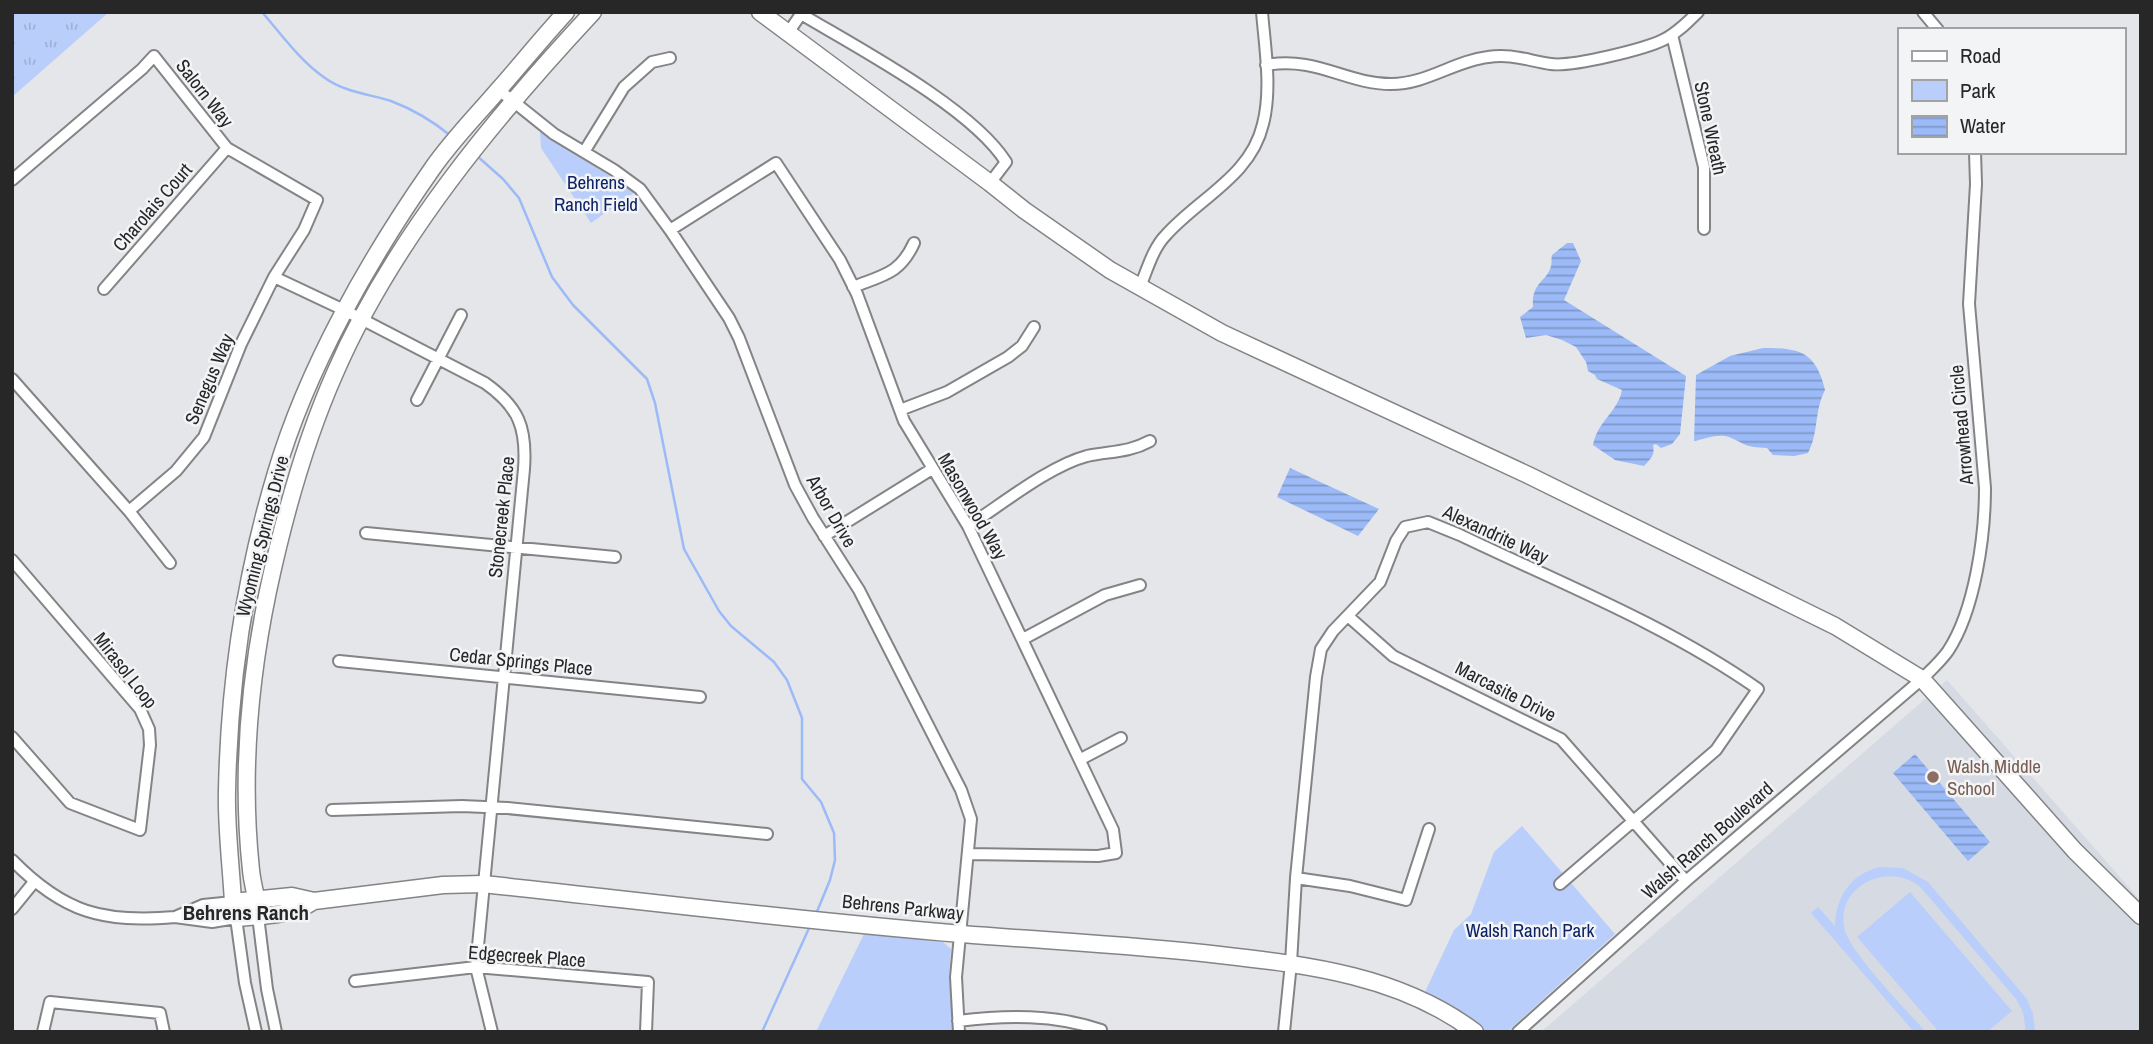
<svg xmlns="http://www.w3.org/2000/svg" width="2153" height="1044" font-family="'Archivo Narrow',sans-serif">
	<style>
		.built { fill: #d6dae3 }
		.grass { fill: url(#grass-tufts) }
		.park { fill: #bacefb }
		.water { fill: url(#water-rules) }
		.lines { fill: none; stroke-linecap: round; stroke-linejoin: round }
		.stream { stroke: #9bbaf7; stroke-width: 2.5 }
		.street-casing { stroke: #838486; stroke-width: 14 }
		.secondary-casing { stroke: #838486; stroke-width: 19 }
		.street { stroke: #fff; stroke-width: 10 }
		.secondary { stroke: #fff; stroke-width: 16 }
		.education-dot { fill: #8d6e63; stroke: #f2f4f6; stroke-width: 2.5 }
		.labels { text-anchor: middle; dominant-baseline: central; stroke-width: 5; stroke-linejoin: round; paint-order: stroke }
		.street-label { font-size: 19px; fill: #272728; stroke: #f2f4f6 }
		.park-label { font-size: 19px; fill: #0d2267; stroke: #f2f4f6 }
		.education-label { font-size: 19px; fill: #785e54; stroke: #f2f4f6; text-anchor: start }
		.neighbourhood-label { font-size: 21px; font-weight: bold; fill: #272728; stroke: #f2f4f6 }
	</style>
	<defs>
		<pattern id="grass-tufts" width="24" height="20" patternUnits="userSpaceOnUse" patternTransform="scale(1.75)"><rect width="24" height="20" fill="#bacefb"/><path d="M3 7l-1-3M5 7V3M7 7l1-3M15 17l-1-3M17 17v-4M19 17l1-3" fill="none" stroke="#a0b1d7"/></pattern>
		<pattern id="water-rules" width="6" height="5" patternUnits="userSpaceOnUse" patternTransform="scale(1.75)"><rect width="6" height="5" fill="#9bbaf7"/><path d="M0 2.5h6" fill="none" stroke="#7e97c8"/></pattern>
	</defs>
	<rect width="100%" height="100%" fill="#e5e6e9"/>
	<path class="built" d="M1947,680L2141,901V1032H1541Z"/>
	<path class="grass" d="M12,12H109L12,97Z"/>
	<path class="park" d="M540,132L635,192L591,223L541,148Z
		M1522,826L1615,934L1507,1032H1487L1424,994L1454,930L1471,914L1494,852Z
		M1880,867L1903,868L1928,882L2027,999L2033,1014L2035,1032H2026L2023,1012L2016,999L1922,889C1891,859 1833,886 1845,931C1852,954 1907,1011 1926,1032H1914L1811,913L1818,907L1835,926C1836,896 1851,874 1880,867Z
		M1910,892L2012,1011L1987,1032H1939L1857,937Z
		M864,934L943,942L951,949L949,977L953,1032H816Z"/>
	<path class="water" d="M1567,243H1573L1581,261L1564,300L1686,376L1680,434L1672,444L1661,448L1656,444L1653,445C1655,456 1651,458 1644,466L1615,460L1593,445C1598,420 1618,412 1622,390L1597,379L1595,375L1588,371L1586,362L1576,347L1562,340L1546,335L1526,338L1520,317L1533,307C1531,282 1547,282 1551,266C1552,263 1551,259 1552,255Z
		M1763,348C1800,348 1816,352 1825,390C1814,411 1819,432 1808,453L1794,456L1773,455L1767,448C1744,447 1748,445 1729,437C1718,433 1705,439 1694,441L1696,375L1730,356Z
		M1290,468L1379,509L1358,536L1277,497Z
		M1915,754L1990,842L1968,861L1893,773Z"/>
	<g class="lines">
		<path class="stream" d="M262,12C281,34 301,62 325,78C344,92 369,94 391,101C412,109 434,122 451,136
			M476,155L503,179L519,198L552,277L573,305L647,379L655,403L684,549L719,611L731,626L774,662L787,680L802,718V779L821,802L834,833L835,860L830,880L816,914
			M762,1032L810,926"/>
		<defs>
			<path id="street" d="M1923,12L1938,30
				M788,33L801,14C858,48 972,108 1006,162L990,183
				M1672,35L1704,167V229
				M1266,65C1317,56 1346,84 1391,84C1427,84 1454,61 1488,57C1511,53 1529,61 1551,64C1572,67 1646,49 1665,39C1678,32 1688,22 1698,12
				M499,90L554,134L614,170L640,189L670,230L729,318L739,338L795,485L813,518L859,590L961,790L971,819L956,977L959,1032
				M584,152L624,87L652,62L670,58
				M12,180L142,69L154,56L227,148L317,200L304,230L274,277L241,344L204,437L176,471L129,511
				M670,230L776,163L840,260L857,294L904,421L968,526L1113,830L1116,853L1098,856L968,854
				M274,277L344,310L485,383C519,407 527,428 524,469L476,967L492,1032
				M853,287C883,275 900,274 914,243
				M1140,287C1147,270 1153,248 1166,235C1199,198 1251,176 1263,124C1272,89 1265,48 1262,12
				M104,289L227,148
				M12,379L129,511L170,563
				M417,400L461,315
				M900,410L947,392L1008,357L1022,346L1034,327
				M968,526C1001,505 1049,466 1087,456C1110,451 1128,453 1150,441
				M366,533L615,557
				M824,536L932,469
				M12,560L140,709L149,729L150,745L140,830L70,803L12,737
				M1349,617L1393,656L1561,739L1686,881
				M1023,639L1105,595L1140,585
				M339,661L700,697
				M1081,759L1121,738
				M332,810L462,806L507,808L767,834
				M12,860C64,913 103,923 175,917
				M1296,878L1350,886L1406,900L1429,829
				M233,902L203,905L175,917L212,922L236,918L245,983L256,1032
				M12,909L34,882
				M258,916L267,989L276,1032
				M355,981L476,967L648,982L646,1032
				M958,1021C1006,1015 1054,1014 1101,1030V1032
				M43,1032L50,1002L160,1013L164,1032
				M1284,1032L1291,963L1296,878L1316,677L1321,649L1333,631L1380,582L1396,541L1405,527L1428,522L1460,535C1560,583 1667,625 1758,689L1716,750L1560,884
				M1518,1032L1686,881L1922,679C1931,670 1941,661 1948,651C1975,610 1985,536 1985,488L1969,304L1976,184L1975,152"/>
			<path id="secondary" d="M760,12L990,183L1024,210L1110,270L1222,333L1528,475L1835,626L1922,679L2075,851L2141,916
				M314,901C291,916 262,916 236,918L233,902C231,865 226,827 227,791C229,683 245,576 276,473C307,368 369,259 432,169C452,140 477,115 500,88C522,63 543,37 566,12
				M233,902L292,896L314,901L443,885L483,884C642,901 802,921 962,934C1048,941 1134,945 1220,955C1309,965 1401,976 1475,1032
				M257,906C256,894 252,882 251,870C241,777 249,682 268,591C284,516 304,443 335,373C392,241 495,117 593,12"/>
		</defs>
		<use href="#street" class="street-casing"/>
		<use href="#secondary" class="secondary-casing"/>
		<use href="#street" class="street"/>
		<use href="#secondary" class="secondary"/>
	</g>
	<circle class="education-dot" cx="1933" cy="777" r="7"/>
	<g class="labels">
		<g class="street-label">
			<text transform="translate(205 93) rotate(52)">Salorn Way</text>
			<text transform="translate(1711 128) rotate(78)">Stone Wreath</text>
			<text transform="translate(152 207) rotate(-49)">Charolais Court</text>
			<text transform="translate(209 379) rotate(-67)">Senegus Way</text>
			<text transform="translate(1961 425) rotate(-95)">Arrowhead Circle</text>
			<text transform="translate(973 506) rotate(60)">Masonwood Way</text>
			<text transform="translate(832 511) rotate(60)">Arbor Drive</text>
			<text transform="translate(501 517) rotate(-84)">Stonecreek Place</text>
			<text transform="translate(1496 534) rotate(25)">Alexandrite Way</text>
			<text transform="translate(262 536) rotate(-76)">Wyoming Springs Drive</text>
			<text transform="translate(521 661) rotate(6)">Cedar Springs Place</text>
			<text transform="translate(126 670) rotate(52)">Mirasol Loop</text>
			<text transform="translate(1506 691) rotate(27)">Marcasite Drive</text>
			<text transform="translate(1707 840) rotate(-41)">Walsh Ranch Boulevard</text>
			<text transform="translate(903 907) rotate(6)">Behrens Parkway</text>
			<text transform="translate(527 956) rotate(4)">Edgecreek Place</text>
		</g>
		<g class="park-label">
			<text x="596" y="182">Behrens<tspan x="596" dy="22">Ranch Field</tspan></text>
			<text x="1530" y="930">Walsh Ranch Park</text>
		</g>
		<g class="education-label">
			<text x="1947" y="766">Walsh Middle<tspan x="1947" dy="22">School</tspan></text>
		</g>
		<g class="neighbourhood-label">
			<text x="246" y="912">Behrens Ranch</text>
		</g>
	</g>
	<rect width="2153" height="1044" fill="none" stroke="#272728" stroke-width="28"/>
	<rect x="1898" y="28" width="228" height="126" fill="#f2f4f6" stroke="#a1a2a4" stroke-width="2"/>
	<rect x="1912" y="51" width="35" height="10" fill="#ffffff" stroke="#a1a2a4" stroke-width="2"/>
	<text x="1960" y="63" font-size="21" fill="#272728">Road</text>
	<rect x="1912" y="80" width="35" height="21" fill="#bacefb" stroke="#a1a2a4" stroke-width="2"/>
	<text x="1960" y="98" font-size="21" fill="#272728">Park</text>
	<rect x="1912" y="116" width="35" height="21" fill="url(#water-rules)" stroke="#a1a2a4" stroke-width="2"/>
	<text x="1960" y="133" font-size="21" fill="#272728">Water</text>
</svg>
